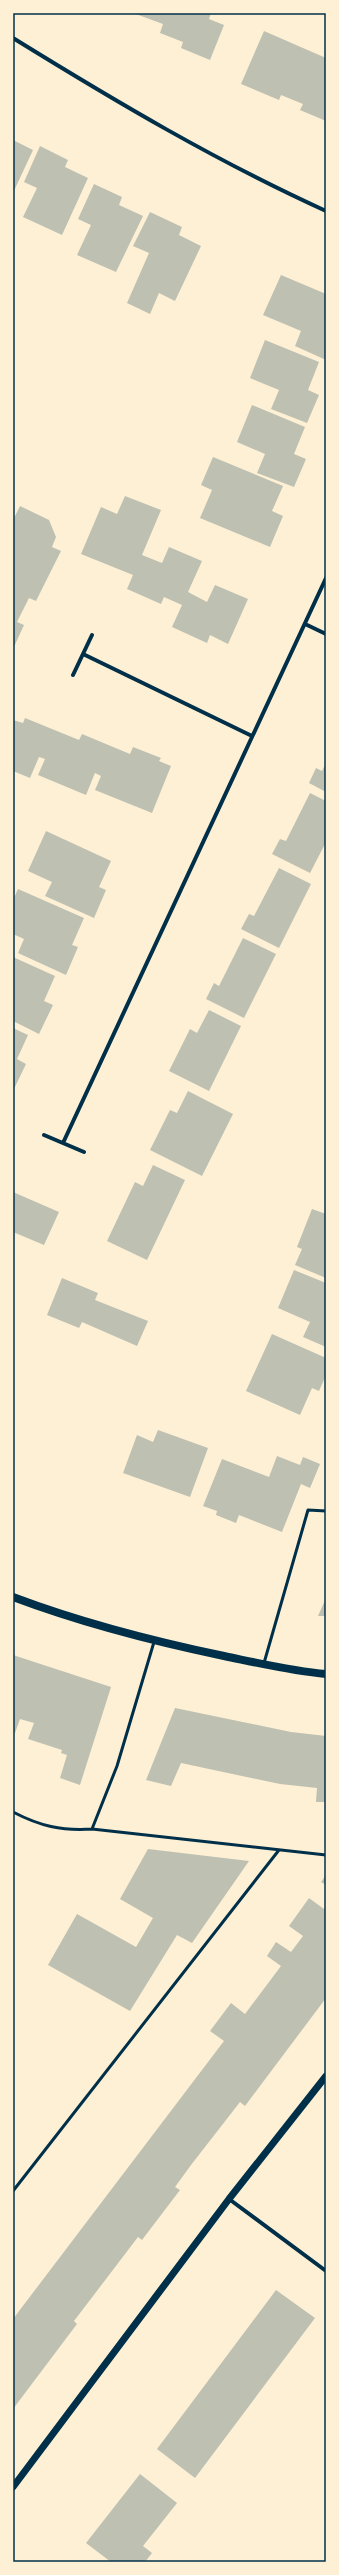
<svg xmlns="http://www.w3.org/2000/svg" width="339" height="2575" font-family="'Golos Text',sans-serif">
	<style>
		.building { fill: #bec0b2 }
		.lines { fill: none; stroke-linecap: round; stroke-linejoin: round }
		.service { stroke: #003049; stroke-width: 3 }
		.minor { stroke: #003049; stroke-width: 4 }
		.tertiary { stroke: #003049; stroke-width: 7 }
		.secondary { stroke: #003049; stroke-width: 8 }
		.neatline { fill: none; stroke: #003049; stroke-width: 1.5 }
	</style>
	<rect width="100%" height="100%" fill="#fdf0d5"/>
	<path class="building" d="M133,13H211L209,19L224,25L210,60L181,48L183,42L160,33L163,24Z
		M264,31L326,58V121L300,110L303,104L281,95L279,100L241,84Z
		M13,140L33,150L13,193Z
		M40,146L68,160L65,167L88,178L62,235L23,217L37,188L24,182Z
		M94,184L122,197L119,205L143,216L116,272L77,255L91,225L78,219Z
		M150,212L182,227L179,235L201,246L175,301L159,293L150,314L127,303L149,253L133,246Z
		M281,275L326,294V360L295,346L301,331L263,315Z
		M265,340L319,362L308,390L319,395L307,423L271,409L279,390L250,378Z
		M252,405L305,427L294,454L306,459L294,487L257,473L265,454L237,442Z
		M213,457L283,486L272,511L283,516L270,547L200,518L212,490L201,485Z
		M125,496L161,510L142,555L162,563L169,547L202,561L188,592L207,602L215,585L248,599L228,644L210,635L207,643L172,627L182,605L164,597L161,604L127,589L133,575L81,554L101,507L117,514Z
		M20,506L49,520L56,537L52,547L61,551L36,601L29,598L17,622L24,625L13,649V520Z
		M25,718L79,740L82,734L130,754L133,747L161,758L159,761L171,766L152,813L95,790L101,776L95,773L86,795L38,775L45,759L39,757L30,778L13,771V720L23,723Z
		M326,763V792L309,783L316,768L322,771Z
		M310,793L326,801V842L310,873L272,854L280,839L286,841Z
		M46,831L111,861L99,887L106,890L94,918L45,896L52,882L28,871Z
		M279,868L311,884L279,948L241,929L249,914L254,916Z
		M18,889L84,918L72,945L78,947L66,975L18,953L24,939L13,934V900Z
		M243,938L276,954L244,1018L206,999L214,983L219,986Z
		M13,957L55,976L44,1001L53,1005L39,1034L13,1021Z
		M209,1010L241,1026L209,1091L169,1071L190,1029L197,1033Z
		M13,1028L28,1035L17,1059L26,1064L13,1091Z
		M188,1091L233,1114L202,1176L150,1150L170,1110L177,1113Z
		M153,1165L185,1180L147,1260L107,1241L135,1182L143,1186Z
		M13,1192L59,1212L44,1245L13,1232Z
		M312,1209L326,1214V1278L295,1265L302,1249L297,1247Z
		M294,1270L326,1283V1347L303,1337L310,1322L278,1308Z
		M62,1278L98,1293L95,1300L148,1321L137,1346L82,1322L79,1328L47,1315Z
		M272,1334L326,1358V1375L319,1391L312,1388L300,1415L246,1391Z
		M158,1430L208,1448L190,1497L123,1473L137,1435L153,1442Z
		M277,1456L300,1465L303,1457L320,1464L310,1488L301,1484L282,1532L239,1515L236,1523L216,1515L217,1511L203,1506L222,1459L269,1477Z
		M326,1598V1616H318Z
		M13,1655L111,1687L80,1785L60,1778L67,1755L61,1753L62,1750L28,1739L34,1723L20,1719L15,1733L13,1732Z
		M175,1708L291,1732L326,1736V1802H316L317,1788L280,1784L181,1763L171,1786L146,1780Z
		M148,1849L249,1861L192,1943L177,1935L130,2011L48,1965L77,1914L136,1947L153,1918L120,1899Z
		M326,1875V1885L321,1882Z
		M309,1898L324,1909L326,1905V1998L245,2106L240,2102L191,2165L175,2187L180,2190L142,2240L138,2237L74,2321L77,2324L13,2409V2319L224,2041L210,2031L231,2003L245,2014L281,1966L267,1956L276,1942L291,1952L303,1936L289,1926Z
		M276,2290L315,2318L195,2478L157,2449Z
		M140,2474L177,2503L143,2546L152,2553L145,2562H111L86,2543Z"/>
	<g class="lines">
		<path class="service" d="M264,1663L308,1510L326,1511
			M13,1812C40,1826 61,1831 92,1829L326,1855
			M92,1829L117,1766L154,1642
			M13,2191L279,1850"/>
		<path class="minor" d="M13,38C115,101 216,161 326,211
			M305,624L326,634
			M83,654L252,736
			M73,675L92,635
			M44,1135L84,1152
			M63,1143L326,578
			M229,2199L326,2271"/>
		<path class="tertiary" d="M13,2487L229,2199L326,2076"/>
		<path class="secondary" d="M13,1597C82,1623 152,1641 224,1656C258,1663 292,1671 326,1674"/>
	</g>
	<rect width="339" height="2575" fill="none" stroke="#fdf0d5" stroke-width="28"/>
	<rect x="14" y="14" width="311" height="2547" class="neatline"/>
</svg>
